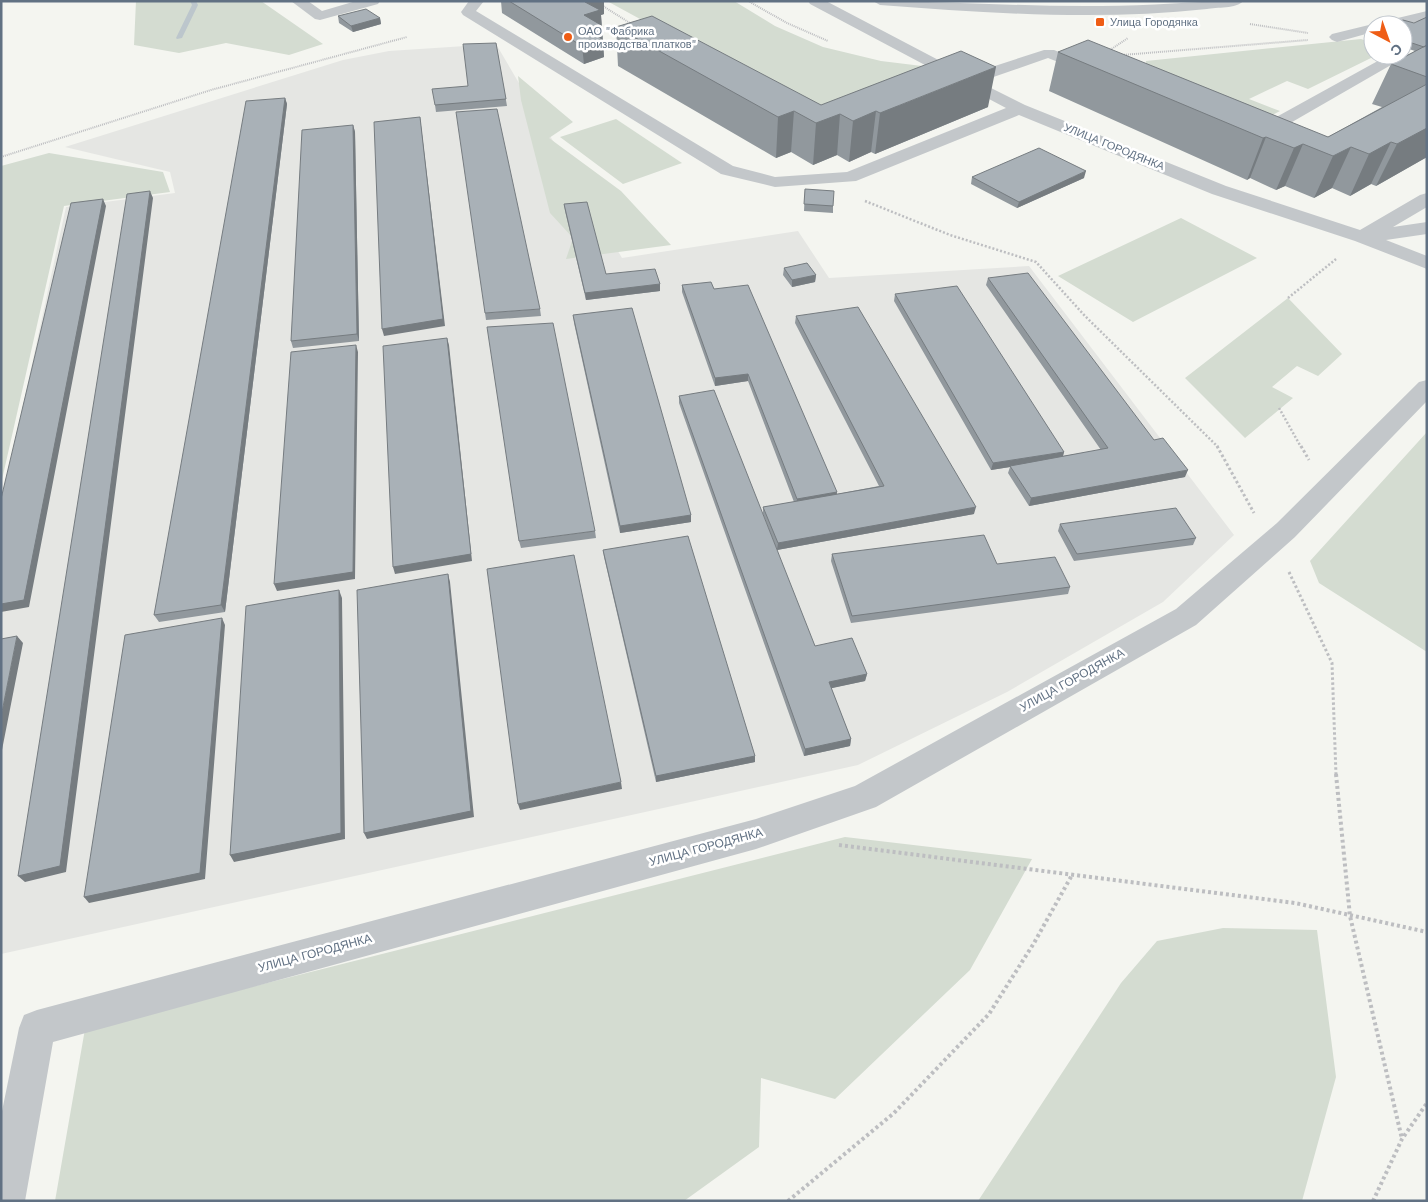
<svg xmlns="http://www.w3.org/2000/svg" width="1428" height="1202" font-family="'Work Sans',sans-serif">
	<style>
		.built { fill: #e5e6e3 }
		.green { fill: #d4dcd1 }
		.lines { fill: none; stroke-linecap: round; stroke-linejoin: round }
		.stream { fill: #bcc6cc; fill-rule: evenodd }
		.path-far3 { stroke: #bdbec1; stroke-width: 2; stroke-dasharray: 1 1; stroke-linecap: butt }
		.path-far2 { stroke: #bdbec1; stroke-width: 2.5; stroke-dasharray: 2 2; stroke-linecap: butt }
		.path-far1 { stroke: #bdbec1; stroke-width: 3; stroke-dasharray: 2.5 2.5; stroke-linecap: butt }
		.path { stroke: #bdbec1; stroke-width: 4; stroke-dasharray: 3 3; stroke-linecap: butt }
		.minor { fill: #c3c7ca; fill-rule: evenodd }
		.wall { fill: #91989d }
		.shaded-wall { fill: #767c80 }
		.building { fill: #a9b1b7; stroke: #767c80 }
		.poi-dot { fill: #ef5d15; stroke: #fff; stroke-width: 2 }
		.labels { text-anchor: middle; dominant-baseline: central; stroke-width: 5; stroke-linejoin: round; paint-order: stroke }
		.far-poi-label { font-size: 11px; fill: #617183; stroke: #fff; text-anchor: start }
		.far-street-label { font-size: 11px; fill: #617183; stroke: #fff }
		.street-label { font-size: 12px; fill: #617183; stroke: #fff }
	</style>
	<rect width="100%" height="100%" fill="#f4f5f0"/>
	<path class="built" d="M496,44L622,258L798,231L829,278L1029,266L1234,535L1163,602L1007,692L858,765L1,954V507L66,207L175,193L170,172L65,147L343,60L389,51Z"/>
	<path class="green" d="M136,1H261L323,44L289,55L226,43L179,53L134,45Z
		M607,1H734L775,26L823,47L881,61L922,66L936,74L809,111Z
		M1361,39L1373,43V55H1402L1371,58L1308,89L1287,81L1249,99L1280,111L1250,127L1144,84L1146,61Z
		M518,76L573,122L549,138L621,191L671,245L566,259L573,238L550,213L521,100Z
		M616,119L682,163L623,184L560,137Z
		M49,153L163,172L170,192L64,206L1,484V166Z
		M1181,218L1257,258L1133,322L1058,276Z
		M1288,298L1342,354L1318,376L1297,366L1272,387L1293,398L1245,438L1185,378Z
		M1427,432V652L1319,583L1310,561Z
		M845,837L1032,859L970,970L835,1099L761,1078L759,1147L684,1201H55L85,1029Z
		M1223,928L1317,930L1336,1077L1302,1201H978L1121,983L1157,941Z"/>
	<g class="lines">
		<path class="stream" d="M190,1H196L198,5L182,38L177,39L176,38L192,5Z"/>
		<path class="path-far3" d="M595,1L633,25
			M748,1L787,23L828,41
			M1250,24L1308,33
			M1110,50L1128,38
			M1122,55L1308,40
			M1,157L211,90L407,37"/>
		<path class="path-far2" d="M865,201L950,235L1036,262L1085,316L1218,447
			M1288,298L1336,259
			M1279,408L1301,447"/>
		<path class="path-far1" d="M1217,446L1254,513
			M1301,446L1309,460
			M1289,572L1332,663L1336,775"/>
		<path class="path" d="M1336,774L1350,916L1402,1139
			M839,845L1295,903L1427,932
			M788,1201L894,1113L989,1014L1034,943L1072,875
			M1373,1201L1402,1139L1427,1103"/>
		<path class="minor" d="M291,1H308L322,11L356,1H380L378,4L320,20L315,19Z
			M469,1H484L476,11L733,166L775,177L847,172L1006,108L810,4L808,1H826L967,75L1044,50H1054L1097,67L1099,70L1097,73L1091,75L1048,58L979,82L1025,105L1226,186L1360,230L1420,195L1427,193V207L1393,227L1427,222V234L1386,240L1427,256V269L1355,241L1212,194L1019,115L856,181L775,187L721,174L463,15L461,12Z
			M873,1C949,1 1026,7 1102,6C1149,6 1196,1 1243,1C1237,9 1216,7 1207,9C1098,21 988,13 880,5Z
			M1427,11V19L1403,25H1379L1381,22Z
			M1373,24L1378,25H1373V32L1337,42L1332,40L1329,37L1332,34Z
			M1385,57L1391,59L1393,62L1391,65L1261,140C1255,141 1251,140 1245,139L1242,135L1245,131L1253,130Z
			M1427,380V401L1295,537L1196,625L876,807L756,849L53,1042L25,1201H1V1116L19,1028L24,1015L37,1010L756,819L855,786L1176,609L1277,523L1419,382Z"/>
	</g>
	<path class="wall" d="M501,1H604V14L601,15L604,57L584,64L502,13Z
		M338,16L380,18L381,24L353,32L339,23Z
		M1427,17V157L1376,186L1371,184L1350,196L1332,188L1314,198L1285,186L1276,190L1250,178L1247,180L1049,91L1058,52L1328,137L1382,107L1372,104L1391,64L1415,51L1403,47V25L1414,23Z
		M616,27L821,105L988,107L875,154L871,152L849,162L837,155L813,165L791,152L776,158L618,66Z
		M496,43L507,106L436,112L435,105L468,86Z
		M285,98L287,104L225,612L159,622L154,615Z
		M353,125L355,132L359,341L293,348L291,341Z
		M972,177L1084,178L1017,208L971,184Z
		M805,189L833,206V213L804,211Z
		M564,204L606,274L660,284V291L586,300L565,211Z
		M784,268L816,275L815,282L792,287L783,275Z
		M988,278L1154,440L1185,477L1029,506L1008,473L1010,467L991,470L894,301L895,294L1064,452L1063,456L1101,450L986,285Z
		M682,285L714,289L837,494L879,486L795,323L796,316L974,514L777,550L763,514V507L794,502L748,381L715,386L682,292Z
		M540,309L541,316L486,320L485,313Z
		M573,315L691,515V522L620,533L574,323Z
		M679,396L815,646L867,674L865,681L831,688L851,739L850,746L804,756L679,403Z
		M1060,524L1196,538L1193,545L1074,561L1058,531Z
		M595,531L596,538L521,548L519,541Z
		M603,550L755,756V762L656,782L604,557Z
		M832,554L997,564L1070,587L1068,594L851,623L831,561Z"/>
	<path class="shaded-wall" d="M604,1V14L601,15L604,57L584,64L582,46L585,2Z
		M380,18L381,24L353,32L351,26Z
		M996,67L988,107L875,154L880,113Z
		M285,98L287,104L225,612L221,605Z
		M794,111L791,152L776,158L778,117Z
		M876,111L871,152L849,162L853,121Z
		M840,114L837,155L813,165L816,123Z
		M420,117L445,326L384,336L382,329Z
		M353,125L355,132L359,341L357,334Z
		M1427,128V157L1376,186L1397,144Z
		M1266,137L1250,178L1247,180L1263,138Z
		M1391,142L1371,184L1350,196L1369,154Z
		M1303,144L1285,186L1276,190L1294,148Z
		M1351,147L1332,188L1314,198L1333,156Z
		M1086,171L1084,178L1017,208L1019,202Z
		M150,191L153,198L66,872L25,882L18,876Z
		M103,199L106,206L29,607L1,612V604Z
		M816,275L815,282L792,287V280Z
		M660,284V291L586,300L585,293Z
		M447,338L449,345L472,561L395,574L393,567Z
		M356,345L358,352L355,579L277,591L274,584Z
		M748,374V381L715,386V378Z
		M1064,452L1062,459L1010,466V467L991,470L993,463Z
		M1188,470L1185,477L1029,506L1031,498Z
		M837,492L836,500L796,506L797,499Z
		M976,507L974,514L777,550L778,543Z
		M691,515V522L620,533V526Z
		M448,574L450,582L474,817L367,839L364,833Z
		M339,590L342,598L345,839L234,862L230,855Z
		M222,618L225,625L205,879L89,903L84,897Z
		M17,636L23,643L1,755V717Z
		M867,674L865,681L828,689L829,682Z
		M851,739L850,746L804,756L805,749Z
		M755,756V762L656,782V776Z
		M621,782L622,789L520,810L518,804Z"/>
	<path class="building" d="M509,1H586L585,2L600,10L584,15L601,25L585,29L602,39L582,46Z
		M366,9L380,18L351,26L338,16Z
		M652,16L821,105L961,51L996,67L880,113L876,111L853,121L840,114L816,123L794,111L778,117L616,27Z
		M1427,17V45L1424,47L1403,40V25H1393L1403,20L1414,23Z
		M1088,40L1328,137L1427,84V128L1397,144L1391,142L1369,154L1351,147L1333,156L1303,144L1294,148L1266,137L1263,138L1058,52Z
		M496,43L506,99L435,105L432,89L468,86L463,44Z
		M1427,45V77L1391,64Z
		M285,98L221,605L154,615L246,101Z
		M497,109L540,309L485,313L456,112Z
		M420,117L443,319L382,329L374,122Z
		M353,125L357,334L291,341L302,130Z
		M1039,148L1086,171L1019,202L972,177Z
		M805,189L834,191L833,206L804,204Z
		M150,191L60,866L18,876L127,194Z
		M103,199L24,600L1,604V499L71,203Z
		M587,202L606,274L655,269L660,284L585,293L564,204Z
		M807,263L816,275L792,280L784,268Z
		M1028,273L1154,440L1163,438L1188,470L1031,498L1010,466L1108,448L988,278Z
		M711,282L714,289L748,285L837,492L797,499L748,374L715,378L682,285Z
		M957,286L1064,452L993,463L895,294Z
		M858,307L976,507L778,543L763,507L884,486L796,316Z
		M632,308L691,515L620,526L573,315Z
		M553,323L595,531L519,541L487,327Z
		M447,338L471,554L393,567L383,346Z
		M356,345L353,572L274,584L291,352Z
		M714,390L815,646L852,638L867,674L829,682L851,739L805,749L679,396Z
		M1176,508L1196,538L1077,554L1060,524Z
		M984,535L997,564L1055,557L1070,587L852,616L832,554Z
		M688,536L755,756L656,776L603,550Z
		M574,555L621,782L518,804L487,569Z
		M448,574L471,811L364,833L357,590Z
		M339,590L341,833L230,855L246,606Z
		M222,618L200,873L84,897L125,635Z
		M17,636L1,717V639Z"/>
	<g class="poi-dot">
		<rect x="1095" y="17" width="10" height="10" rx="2.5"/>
		<circle cx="568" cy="37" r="5"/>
	</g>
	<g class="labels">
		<g class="far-poi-label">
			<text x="1110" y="22">Улица Городянка</text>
			<text x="578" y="31">ОАО "Фабрика<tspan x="578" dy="13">производства платков"</tspan></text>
		</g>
		<g class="far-street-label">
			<text transform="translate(1114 147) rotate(22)">УЛИЦА ГОРОДЯНКА</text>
		</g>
		<g class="street-label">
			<text transform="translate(1072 680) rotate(-29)">УЛИЦА ГОРОДЯНКА</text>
			<text transform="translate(706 847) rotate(-15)">УЛИЦА ГОРОДЯНКА</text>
			<text transform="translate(315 953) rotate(-15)">УЛИЦА ГОРОДЯНКА</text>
		</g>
	</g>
	<rect width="1428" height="1202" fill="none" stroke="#617183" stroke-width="5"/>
	<g transform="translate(1388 40) rotate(139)"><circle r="24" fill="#ffffff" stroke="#c0c6cd"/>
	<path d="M0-4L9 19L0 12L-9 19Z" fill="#ef5d15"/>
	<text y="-8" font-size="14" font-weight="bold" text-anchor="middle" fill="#617183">С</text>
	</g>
</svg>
